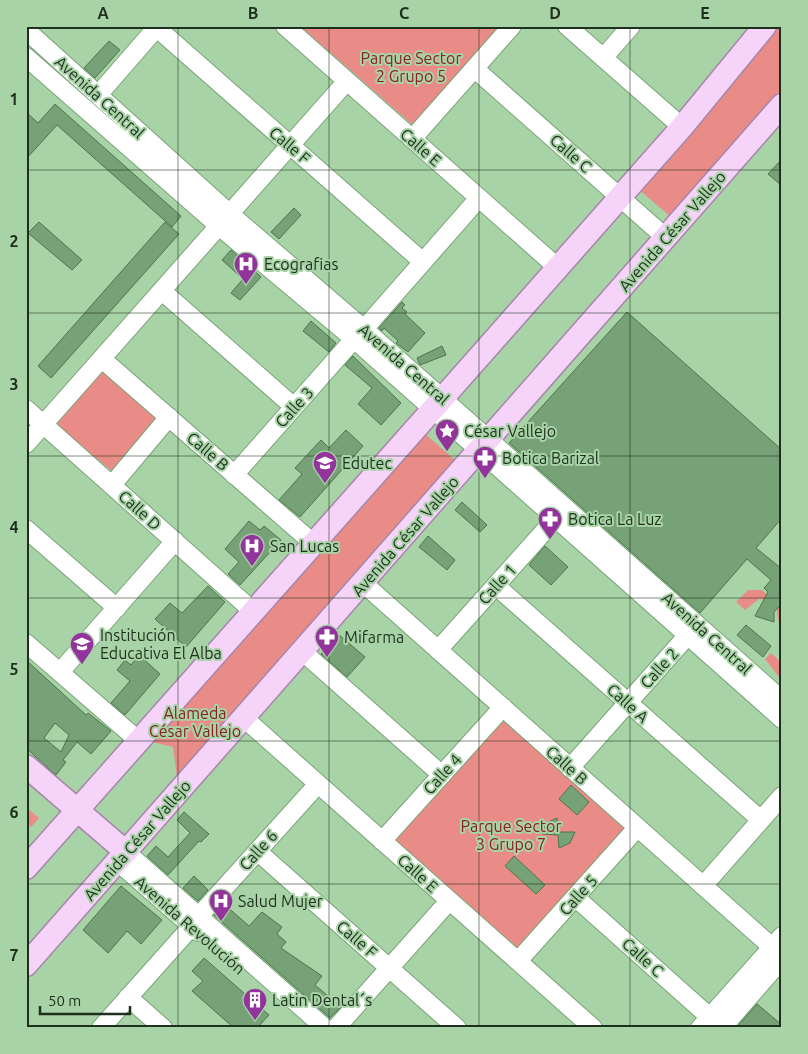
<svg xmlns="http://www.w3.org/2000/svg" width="808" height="1054" font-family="Ubuntu,sans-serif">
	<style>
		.green { fill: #e98c87 }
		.building { fill: #77a176; stroke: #4d754c; fill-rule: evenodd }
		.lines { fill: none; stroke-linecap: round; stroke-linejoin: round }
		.minor-casing { stroke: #7aa479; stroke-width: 20 }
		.major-casing { stroke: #a686aa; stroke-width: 25 }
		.minor { stroke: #fff; stroke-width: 18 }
		.major { stroke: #f6d3f9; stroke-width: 22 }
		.grid { fill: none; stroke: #1e2f1e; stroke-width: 1; stroke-opacity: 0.55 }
		.labels { text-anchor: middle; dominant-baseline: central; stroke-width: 4; stroke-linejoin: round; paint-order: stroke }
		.park-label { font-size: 16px; fill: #8b2024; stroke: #a8d3a6 }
		.street-label { font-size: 16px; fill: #1e2f1e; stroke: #a8d3a6 }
		.poi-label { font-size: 16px; fill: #1e2f1e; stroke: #a8d3a6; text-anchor: start }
		.neatline { fill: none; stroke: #1e2f1e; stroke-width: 2 }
		.grid-label { font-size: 16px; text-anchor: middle; font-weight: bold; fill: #1e2f1e }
	</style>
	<rect width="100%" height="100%" fill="#a8d3a6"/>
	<path class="green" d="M300,26H504L414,126Z
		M779,26H782V91L671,217L637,188Z
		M106,367L163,415L113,472L56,424Z
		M423,432L456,461L177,777L173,747L148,741Z
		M748,590H762L782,607V642L776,605L771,601L759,599L745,610L736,602Z
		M771,653L782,663V681L765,659Z
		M503,716L630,828L517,954L393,842Z
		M26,807L39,818L31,827L26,823Z"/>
	<path class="building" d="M109,41L120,50L95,78L84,68Z
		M55,104L181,216L172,227L57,125L26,159V112L38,123Z
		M782,159V186L768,174Z
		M294,208L301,215L279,239L271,232Z
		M39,222L82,260L72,270L28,233Z
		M165,222L179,234L51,378L38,366Z
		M231,250L261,277L240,300L231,293L243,279L222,260Z
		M402,302L405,305L402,308L407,312L405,314L425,333L408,352L396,343L398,341L384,328L382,331L379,328Z
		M627,312L782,450V518L756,548L782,569V604L774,612V622L755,616L768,592L764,588L771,580L747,559L700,613L509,443Z
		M311,321L336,343L329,352L303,331Z
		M442,346L446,355L420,365L417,358Z
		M353,356L401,403L381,425L358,404L372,388L345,365Z
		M346,430L363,446L300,517L279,500L302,474L295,468L321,440L329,448Z
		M462,502L487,525L480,532L455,510Z
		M249,521L260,530L264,526L281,540L240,585L228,574L239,562L225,549Z
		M428,536L455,560L447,570L419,547Z
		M545,546L568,567L551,585L529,565Z
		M208,586L225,602L186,647L155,619L170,603L182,613Z
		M746,625L771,646L763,657L737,635Z
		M338,634L365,657L347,677L321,654Z
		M139,655L160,674L125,715L111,703L130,681L117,670L125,660L131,665Z
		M26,660L86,715L88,713L111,731L91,754L77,742L63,760L66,762L56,775L26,748ZM55,723L69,735L61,752L44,738Z
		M571,785L589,802L577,815L559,799Z
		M184,812L209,834L201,842L199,841L168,875L147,856L156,846L168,857L190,833L177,820Z
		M557,818L558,832H575L570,843L559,848L558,835L542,834L546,823Z
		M514,856L545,885L536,894L505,866Z
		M194,876L208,890L198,901L183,888Z
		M121,886L162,920L141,944L127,931L108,953L83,930Z
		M224,904L249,926L262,912L282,927L277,934L286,942L281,948L322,976L315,985L341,1007L330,1018L214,915Z
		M204,958L269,1015L257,1028H234L192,991L203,981L192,971Z
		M757,1004L782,1025V1028H736Z"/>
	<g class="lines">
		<defs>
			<path id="minor" d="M285,26L557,267
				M567,26L682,127
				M157,28L423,262
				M26,30L230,214L364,329L782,700
				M26,57L219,226L354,339L782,719
				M603,58L631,26
				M475,69L666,238
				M98,95L158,26
				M412,139L512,26
				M162,291L294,407
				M364,329L479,198
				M102,359L314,544
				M26,409L254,612
				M26,444L347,81
				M234,475L354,339
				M112,485L169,417
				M26,529L117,608
				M363,583L772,947
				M496,586L761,820
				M26,643L139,741
				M438,650L556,518
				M303,652L442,775
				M60,672L175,541
				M244,718L593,1028
				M570,768L688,635
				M382,841L503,707
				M257,851L457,1028
				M126,852L325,1028
				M117,861L198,932
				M703,886L782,796
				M575,897L722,1028
				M199,916L318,784
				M518,961L637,828
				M128,997L163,1028
				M101,1028L192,926
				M336,1028L449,901
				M700,1028L782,936
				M722,1028L782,959"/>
			<path id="major" d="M26,766L126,852
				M26,868L433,409L682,127L765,26
				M26,965L782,105"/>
		</defs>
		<use href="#minor" class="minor-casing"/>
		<use href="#major" class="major-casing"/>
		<use href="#minor" class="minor"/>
		<use href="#major" class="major"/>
	</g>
	<path class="grid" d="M178,26V1028M329,26V1028M479,26V1028M630,26V1028M26,170H782M26,313H782M26,456H782M26,598H782M26,741H782M26,884H782"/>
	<defs>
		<symbol id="hospital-pin" viewBox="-11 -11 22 30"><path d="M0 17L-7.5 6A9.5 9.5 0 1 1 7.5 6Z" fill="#93349d" stroke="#a8d3a6"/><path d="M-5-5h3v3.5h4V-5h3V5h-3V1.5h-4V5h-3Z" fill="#fff"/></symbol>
		<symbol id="sight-pin" viewBox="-11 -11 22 30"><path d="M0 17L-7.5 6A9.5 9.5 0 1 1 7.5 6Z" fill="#93349d" stroke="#a8d3a6"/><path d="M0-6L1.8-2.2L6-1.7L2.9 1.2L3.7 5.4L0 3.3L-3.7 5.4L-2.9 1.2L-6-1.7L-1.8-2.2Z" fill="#fff"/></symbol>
		<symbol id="pharmacy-pin" viewBox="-11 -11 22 30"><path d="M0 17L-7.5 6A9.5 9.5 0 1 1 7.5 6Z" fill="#93349d" stroke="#a8d3a6"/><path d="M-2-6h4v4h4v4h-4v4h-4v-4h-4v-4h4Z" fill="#fff"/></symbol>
		<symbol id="university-pin" viewBox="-11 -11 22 30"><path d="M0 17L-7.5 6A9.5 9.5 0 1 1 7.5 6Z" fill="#93349d" stroke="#a8d3a6"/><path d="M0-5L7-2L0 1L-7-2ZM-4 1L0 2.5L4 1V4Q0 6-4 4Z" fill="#fff"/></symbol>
		<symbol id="school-pin" viewBox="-11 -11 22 30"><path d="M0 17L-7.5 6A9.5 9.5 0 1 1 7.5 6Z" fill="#93349d" stroke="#a8d3a6"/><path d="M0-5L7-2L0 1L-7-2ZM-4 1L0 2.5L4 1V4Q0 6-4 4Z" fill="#fff"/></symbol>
		<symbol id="building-pin" viewBox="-11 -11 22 30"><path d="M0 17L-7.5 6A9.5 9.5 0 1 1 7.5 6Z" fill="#93349d" stroke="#a8d3a6"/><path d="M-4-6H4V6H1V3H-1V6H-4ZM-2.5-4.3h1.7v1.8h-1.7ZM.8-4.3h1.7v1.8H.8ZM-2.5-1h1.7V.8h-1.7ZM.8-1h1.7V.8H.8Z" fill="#fff"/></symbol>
	</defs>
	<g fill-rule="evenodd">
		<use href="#hospital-pin" x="232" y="250" width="28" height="38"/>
		<use href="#sight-pin" x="433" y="417" width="28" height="38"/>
		<use href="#pharmacy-pin" x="471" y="444" width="28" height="38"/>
		<use href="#university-pin" x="311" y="449" width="28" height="38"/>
		<use href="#pharmacy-pin" x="536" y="505" width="28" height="38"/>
		<use href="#hospital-pin" x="238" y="532" width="28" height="38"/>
		<use href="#pharmacy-pin" x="313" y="623" width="28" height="38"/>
		<use href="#school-pin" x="68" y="630" width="28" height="38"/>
		<use href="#hospital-pin" x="207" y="887" width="28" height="38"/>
		<use href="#building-pin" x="241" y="986" width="28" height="38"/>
	</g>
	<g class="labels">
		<g class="park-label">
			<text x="411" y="58">Parque Sector<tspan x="411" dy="18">2 Grupo 5</tspan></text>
			<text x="195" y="713">Alameda<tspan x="195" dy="18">César Vallejo</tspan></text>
			<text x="511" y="826">Parque Sector<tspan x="511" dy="18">3 Grupo 7</tspan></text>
		</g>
		<g class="street-label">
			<text transform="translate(100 97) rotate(42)">Avenida Central</text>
			<text transform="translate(290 145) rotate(40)">Calle F</text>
			<text transform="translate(421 147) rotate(41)">Calle E</text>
			<text transform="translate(571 153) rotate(41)">Calle C</text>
			<text transform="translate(672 231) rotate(-49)">Avenida César Vallejo</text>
			<text transform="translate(404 364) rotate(41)">Avenida Central</text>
			<text transform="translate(294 407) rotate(-48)">Calle 3</text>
			<text transform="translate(208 451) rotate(41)">Calle B</text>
			<text transform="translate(140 510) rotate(42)">Calle D</text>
			<text transform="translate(405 536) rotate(-49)">Avenida César Vallejo</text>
			<text transform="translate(497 584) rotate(-48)">Calle 1</text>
			<text transform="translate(707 633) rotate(42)">Avenida Central</text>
			<text transform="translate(659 668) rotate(-48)">Calle 2</text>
			<text transform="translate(628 703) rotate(42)">Calle A</text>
			<text transform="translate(567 765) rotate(42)">Calle B</text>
			<text transform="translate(442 774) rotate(-48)">Calle 4</text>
			<text transform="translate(137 840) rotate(-49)">Avenida César Vallejo</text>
			<text transform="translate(258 850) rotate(-48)">Calle 6</text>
			<text transform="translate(418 873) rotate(42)">Calle E</text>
			<text transform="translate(578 895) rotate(-48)">Calle 5</text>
			<text transform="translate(190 925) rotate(41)">Avenida Revolución</text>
			<text transform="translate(357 939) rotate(41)">Calle F</text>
			<text transform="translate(643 957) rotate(42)">Calle C</text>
		</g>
		<g class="poi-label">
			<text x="264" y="264">Ecografias</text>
			<text x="464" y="431">César Vallejo</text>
			<text x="502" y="458">Botica Barizal</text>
			<text x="342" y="463">Edutec</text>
			<text x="568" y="519">Botica La Luz</text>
			<text x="270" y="546">San Lucas</text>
			<text x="100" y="635">Institución<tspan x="100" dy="18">Educativa El Alba</tspan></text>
			<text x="344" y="637">Mifarma</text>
			<text x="238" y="901">Salud Mujer</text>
			<text x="272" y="1000">Latin Dental´s</text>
		</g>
	</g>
	<rect width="808" height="1054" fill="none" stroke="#a8d3a6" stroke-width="55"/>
	<path d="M40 1006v8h90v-8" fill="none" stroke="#1e2f1e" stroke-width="2.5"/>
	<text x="48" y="1006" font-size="15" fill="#1e2f1e" stroke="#a8d3a6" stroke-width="4" paint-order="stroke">50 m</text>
	<rect x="28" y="28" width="752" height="998" class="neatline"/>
	<g class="grid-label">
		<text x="103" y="19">A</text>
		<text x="253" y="19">B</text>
		<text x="404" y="19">C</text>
		<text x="555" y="19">D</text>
		<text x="705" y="19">E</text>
		<text x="14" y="105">1</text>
		<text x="14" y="247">2</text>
		<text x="14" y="390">3</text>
		<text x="14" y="533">4</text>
		<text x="14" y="675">5</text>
		<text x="14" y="818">6</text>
		<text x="14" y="961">7</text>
	</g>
</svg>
